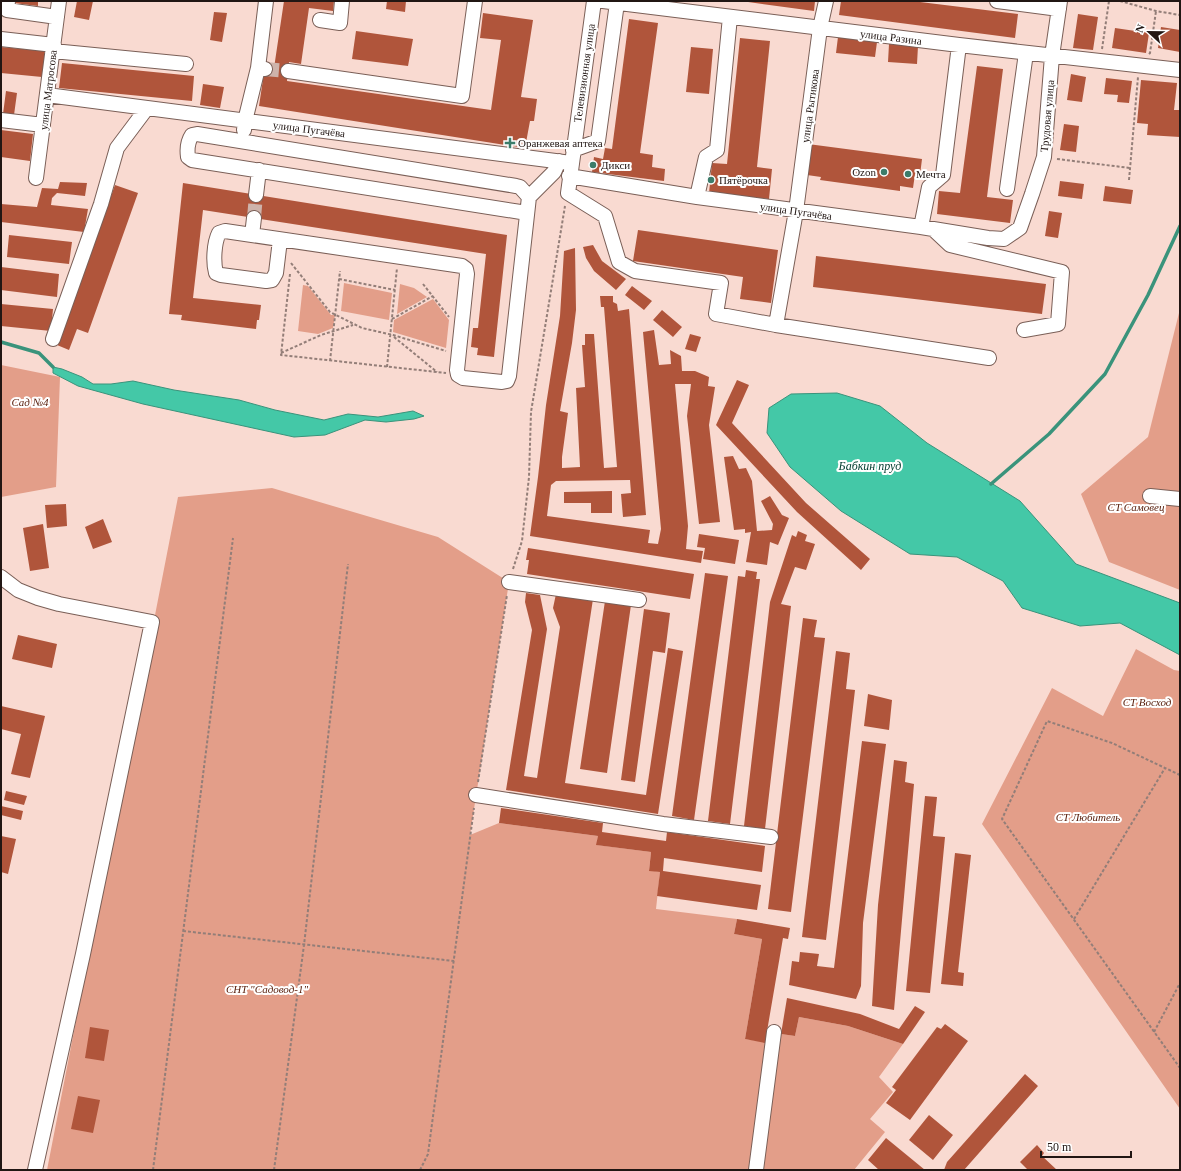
<svg xmlns="http://www.w3.org/2000/svg" width="1181" height="1171" font-family="Georgia,serif">
	<style>
		.green { fill: #e39e89 }
		.water { fill: #44c8a7; stroke: #3a937b }
		.lines { fill: none; stroke-linecap: round; stroke-linejoin: round }
		.stream { stroke: #3a937b; stroke-width: 3.5 }
		.building { fill: #b0553b }
		.minor-tunnel { stroke: #ceb3ab; stroke-width: 14; stroke-dasharray: 14 7; stroke-linecap: butt }
		.minor-casing { stroke: #7a5f57; stroke-width: 16 }
		.path { stroke: #937e78; stroke-width: 2; stroke-dasharray: 3 2; stroke-linecap: butt }
		.minor { stroke: #fff; stroke-width: 14 }
		.poi-dot { fill: #3c7c6a; stroke: #fff; stroke-width: 1.5 }
		.labels { text-anchor: middle; dominant-baseline: central; stroke-width: 4; stroke-linejoin: round; paint-order: stroke }
		.street-label { font-size: 11px; fill: #211613; stroke: #fff }
		.poi-label { font-size: 11px; fill: #211613; stroke: #fff; text-anchor: start }
		.park-label { font-size: 11px; font-style: italic; fill: #561b08; stroke: #fff }
		.water-label { font-size: 12px; font-style: italic; fill: #003b2e; stroke: #fff }
	</style>
	<rect width="100%" height="100%" fill="#f9dad1"/>
	<path class="green" d="M344,283L392,293L389,320L341,311Z
		M400,284L414,288L427,297L397,314Z
		M303,285L308,286L331,315H335L333,328L318,334L298,331Z
		M433,299L449,320L446,348L393,332L394,320Z
		M1180,309V590L1109,562L1081,494L1148,437Z
		M1,365L60,377L56,487L1,497Z
		M272,488L438,537L509,582L470,835L499,823L598,836L597,845L651,852L649,870L660,872L656,909L737,919L734,934L762,939L745,1039L765,1042L781,1034L795,1036L799,1017L848,1026L903,1044L879,1077L893,1092L870,1119L885,1132L854,1170H47L178,497Z
		M1136,649L1174,670L1180,671V1109L982,824L1052,688L1103,716Z"/>
	<path class="water" d="M53,367L62,369L82,377L93,384H111L133,381L174,390L239,400L275,410L324,420L348,414L378,417L413,411L424,416L414,419L386,422L365,420L325,435L294,437L143,404L78,386L53,373Z
		M837,393L880,406L927,443L1020,501L1076,564L1180,603V655L1120,623L1080,626L1022,608L1003,581L957,557L910,554L841,511L790,467L767,433L769,408L791,394Z"/>
	<g class="lines">
		<path class="stream" d="M1,342L39,353L53,367
			M991,484L1049,434L1105,374L1148,295L1180,226"/>
	</g>
	<path class="building" d="M14,1H38V6L14,3Z
		M77,1H93L89,20L74,17Z
		M284,1H334L333,11L309,8L301,64L289,62L287,81L491,110L501,40L480,38L483,13L533,20L521,97L537,99L534,121H530L525,148L259,106L265,66L274,68Z
		M387,1H406L405,12L386,9Z
		M741,1H815L814,11Z
		M841,1H912L1018,14L1015,38L839,15Z
		M214,12L227,13L222,42L210,40Z
		M1078,14L1098,17L1093,50L1073,48Z
		M629,19L658,23L640,153L653,155L652,167L665,169L664,181L592,172L594,157L603,159L605,148L612,149Z
		M1161,27L1180,30V52L1158,48Z
		M1115,28L1149,33L1146,53L1112,48Z
		M356,31L413,39L408,66L352,59Z
		M838,37L877,42L875,57L836,53Z
		M740,38L770,41L757,167L772,169L769,199L709,193L712,163L727,164Z
		M889,44L918,46L917,64L888,62Z
		M1,47L45,51L42,77L1,73Z
		M691,47L713,49L709,94L686,92Z
		M62,63L194,76L192,101L59,88Z
		M977,66L1003,69L987,197L1013,200L1010,223L937,214L939,191L960,193Z
		M1071,74L1086,77L1082,102L1067,100Z
		M1106,78L1132,81L1129,103L1117,102L1118,95L1104,94Z
		M1141,80L1177,83L1174,110H1180V137L1147,135L1148,124L1137,123Z
		M203,84L224,87L220,108L200,105Z
		M6,91L17,93L14,115L3,114Z
		M1064,124L1079,126L1076,152L1060,150Z
		M1,130L33,134L30,161L1,157Z
		M808,144L922,159L920,175L915,174L913,188L900,186V191L820,180L821,177L807,175Z
		M1060,181L1084,184L1082,199L1058,196Z
		M60,182L87,183L85,196L57,193L52,198L51,205L88,209L84,232L1,222V204L37,207L42,188L58,189Z
		M183,183L507,235L494,357L477,355L478,348L471,347L473,328H478L486,254L203,210L193,298L261,305L259,320H257L256,329L181,320L182,315L169,314Z
		M115,185L138,193L88,333L77,329L69,350L57,345Z
		M1105,186L1133,190L1131,204L1103,201Z
		M1049,211L1062,213L1058,238L1045,236Z
		M638,230L778,250L771,303L740,299L743,277L633,261Z
		M9,235L72,242L69,264L7,257Z
		M593,245L602,261L626,279L616,290L594,271L586,258L583,247Z
		M575,248L576,310L572,343L560,411L568,413L562,457V468L580,467L576,388L585,387L582,345H585V334H594L604,468L617,467L604,307H601L600,296H613V302L617,304L618,311L629,309L646,515L623,517L621,494L631,493L630,480L556,481L551,485L547,516L650,530L648,543L658,544L661,529L643,332L654,330L659,365L671,364L670,350L681,356L682,371H695L709,377L708,386L715,387L709,425L720,522L699,524L687,416L691,384H675L688,526L686,549L703,551L701,563L530,536L538,477L546,405L560,316L564,251Z
		M816,256L1046,284L1042,314L813,287Z
		M1,267L59,274L57,297L1,290Z
		M632,286L652,301L644,310L625,295Z
		M1,304L53,309L51,331L1,326Z
		M662,310L682,327L673,337L653,320Z
		M690,334L701,337L696,352L685,349Z
		M737,380L749,385L732,423L806,503L870,559L861,570L797,512L716,425Z
		M733,456L739,469L746,468L752,481L757,531L772,530L773,524L761,501L770,496L782,515L789,518L778,545L770,542L767,565L746,562L751,532L745,533V529L734,530L724,457Z
		M612,491V513H591V503H564V492Z
		M66,504L67,526L47,528L45,505Z
		M103,519L112,542L93,549L85,527Z
		M43,524L49,568L30,571L23,528Z
		M798,531L807,535L805,541L815,544L806,570L795,567L781,604L791,606L765,829L744,826L770,602L792,535L796,537Z
		M699,534L739,540L735,564L703,559L705,548L697,547Z
		M528,548L694,574L690,599L527,574L529,560H526Z
		M746,570L757,572L756,579H760L730,824L708,821L738,576L745,577Z
		M705,573L728,576L694,820L672,816Z
		M526,593L540,595L547,629L524,776L537,778L560,627L553,608L556,594L593,599L565,783L646,795L668,648L683,651L658,814L506,790L532,630L525,602Z
		M605,601L631,605L607,773L580,769Z
		M644,609L670,613L665,653L653,651L635,782L621,780Z
		M803,618L817,620L814,637L825,638L791,912L768,909Z
		M18,635L57,644L52,668L12,659Z
		M836,651L850,653L846,689L855,690L826,940L802,937Z
		M868,694L892,700L889,730L864,726Z
		M1,706L45,716L30,778L11,774L21,734L1,729Z
		M862,741L886,744L863,923L861,986L856,999L789,985L792,961L799,962L800,952L819,954L817,966L834,968Z
		M894,760L907,762L905,782L914,784L894,1010L872,1006L878,905Z
		M6,791L27,796L24,805L4,800Z
		M925,796L937,797L933,836L945,837L930,993L906,991Z
		M1,806L23,811L21,820L1,815Z
		M501,808L603,823L602,832L666,841L667,832L765,846L762,872L664,858L663,871L761,885L757,910L657,896L660,872L649,871L651,852L596,845L598,836L499,823Z
		M1,836L16,839L8,874L1,872Z
		M955,853L971,855L958,972L964,973L963,986L941,984Z
		M737,919L790,928L788,939L783,938L765,1043L745,1039L762,939L734,934Z
		M787,998L860,1014L899,1029L915,1006L925,1012L903,1044L848,1026L799,1017L795,1036L781,1034Z
		M945,1024L968,1041L910,1120L886,1103L896,1090L892,1087L937,1027L941,1029Z
		M90,1027L109,1030L104,1061L85,1058Z
		M1025,1074L1038,1086L964,1170H944L947,1162Z
		M78,1096L100,1100L93,1133L71,1129Z
		M929,1115L953,1135L933,1160L909,1140Z
		M886,1138L925,1170H879L868,1160Z
		M1037,1145L1044,1153L1042,1156L1057,1170H1028L1020,1162Z"/>
	<g class="lines">
		<path class="minor-tunnel" d="M265,69L288,71
			M254,218L256,195"/>
		<defs>
			<path id="minor" d="M8,1L7,10L57,17
				M594,1L568,193L605,216L619,262L635,271L721,283L716,314L776,325
				M603,1L959,45L1180,70
				M826,1L820,28L796,211L776,325L989,358
				M997,1L1059,9
				M320,20L340,23L342,1
				M1,39L54,45
				M53,51L186,64
				M265,69L258,68L266,1
				M288,71L462,96L475,1
				M47,95L571,163
				M1,120L43,125
				M244,130L245,121L258,68
				M573,150L598,141L617,3
				M569,176L697,197L921,227L988,238L1004,239L1020,228L1032,194L1044,157L1052,56L1060,1
				M36,178L59,1
				M1007,189L1026,53
				M256,195L259,170
				M697,197L706,157L717,150L730,17
				M527,213L192,160L188,157C187,150 188,141 192,135L197,134L516,186L520,187L529,197
				M254,218L252,235L462,266L466,269L467,274L457,370L458,375L463,378L502,382L507,381L509,376L529,197L554,172L559,161
				M921,227L929,187L943,175L959,45
				M934,230L950,245L1062,272L1058,324L1024,330
				M252,235L225,231L219,233C214,243 213,262 216,273L221,275L266,281L272,280L276,273L280,240
				M53,339L101,204L117,148L147,108
				M1150,496L1180,499
				M1,577L18,590L38,598L59,604L152,622L83,954L35,1170
				M509,582L639,600
				M476,795L663,824L771,837
				M756,1170L774,1032"/>
		</defs>
		<use href="#minor" class="minor-casing"/>
		<path class="path" d="M1120,1L1156,11L1180,15
			M1102,49L1109,1
			M1149,54L1150,53L1156,11
			M1057,159L1130,168
			M1129,180L1138,77
			M291,263L330,312L362,328L393,335L446,351
			M290,274L281,355L446,373
			M339,279L395,290
			M423,284L449,317
			M392,319L433,296
			M394,337L437,372
			M281,353L321,335L353,325
			M330,361L340,271
			M387,367L397,268
			M513,569L522,541L529,477L531,412L565,206
			M1180,775L1112,743L1047,721L1002,819L1180,1068
			M478,782L507,595
			M1074,919L1165,768
			M183,931L454,961
			M1154,1032L1180,983
			M153,1170L233,538
			M274,1170L304,945L348,564
			M420,1170L428,1154L474,808"/>
		<use href="#minor" class="minor"/>
	</g>
	<g class="poi-dot">
		<path d="M508 137h4v4h4v4h-4v4h-4v-4h-4v-4h4z"/>
		<circle cx="593" cy="165" r="4"/>
		<circle cx="884" cy="172" r="4"/>
		<circle cx="908" cy="174" r="4"/>
		<circle cx="711" cy="180" r="4"/>
	</g>
	<g class="labels">
		<g class="street-label">
			<text transform="translate(891 37) rotate(7)">улица Разина</text>
			<text transform="translate(584 73) rotate(-82)">Телевизионная улица</text>
			<text transform="translate(48 90) rotate(-83)">улица Матросова</text>
			<text transform="translate(810 106) rotate(-82)">улица Рытикова</text>
			<text transform="translate(1047 116) rotate(-85)">Трудовая улица</text>
			<text transform="translate(309 129) rotate(7)">улица Пугачёва</text>
			<text transform="translate(796 211) rotate(8)">улица Пугачёва</text>
		</g>
		<g class="poi-label">
			<text x="518" y="143">Оранжевая аптека</text>
			<text x="601" y="165">Дикси</text>
			<text x="876" y="172" text-anchor="end">Ozon</text>
			<text x="916" y="174">Мечта</text>
			<text x="719" y="180">Пятёрочка</text>
		</g>
		<g class="park-label">
			<text x="30" y="402">Сад №4</text>
			<text x="1136" y="507">СТ Самовец</text>
			<text x="1147" y="702">СТ Восход</text>
			<text x="1088" y="817">СТ Любитель</text>
			<text x="267" y="989">СНТ "Садовод-1"</text>
		</g>
		<g class="water-label">
			<text x="870" y="466">Бабкин пруд</text>
		</g>
	</g>
	<rect width="1181" height="1171" fill="none" stroke="#211613" stroke-width="4"/>
	<g transform="translate(1149 32) rotate(292)" stroke="#ffffff" stroke-width="3" paint-order="stroke">
	<path d="M0-3L7 15L0 10L-7 15Z" fill="#211613"/>
	<text y="-6" font-size="11" font-weight="bold" text-anchor="middle" fill="#211613">N</text>
	</g>
	<path d="M1041 1151v6h90v-6" fill="none" stroke="#211613" stroke-width="2"/>
	<text x="1047" y="1151" font-size="12" fill="#211613" stroke="#ffffff" stroke-width="3" paint-order="stroke">50 m</text>
</svg>
